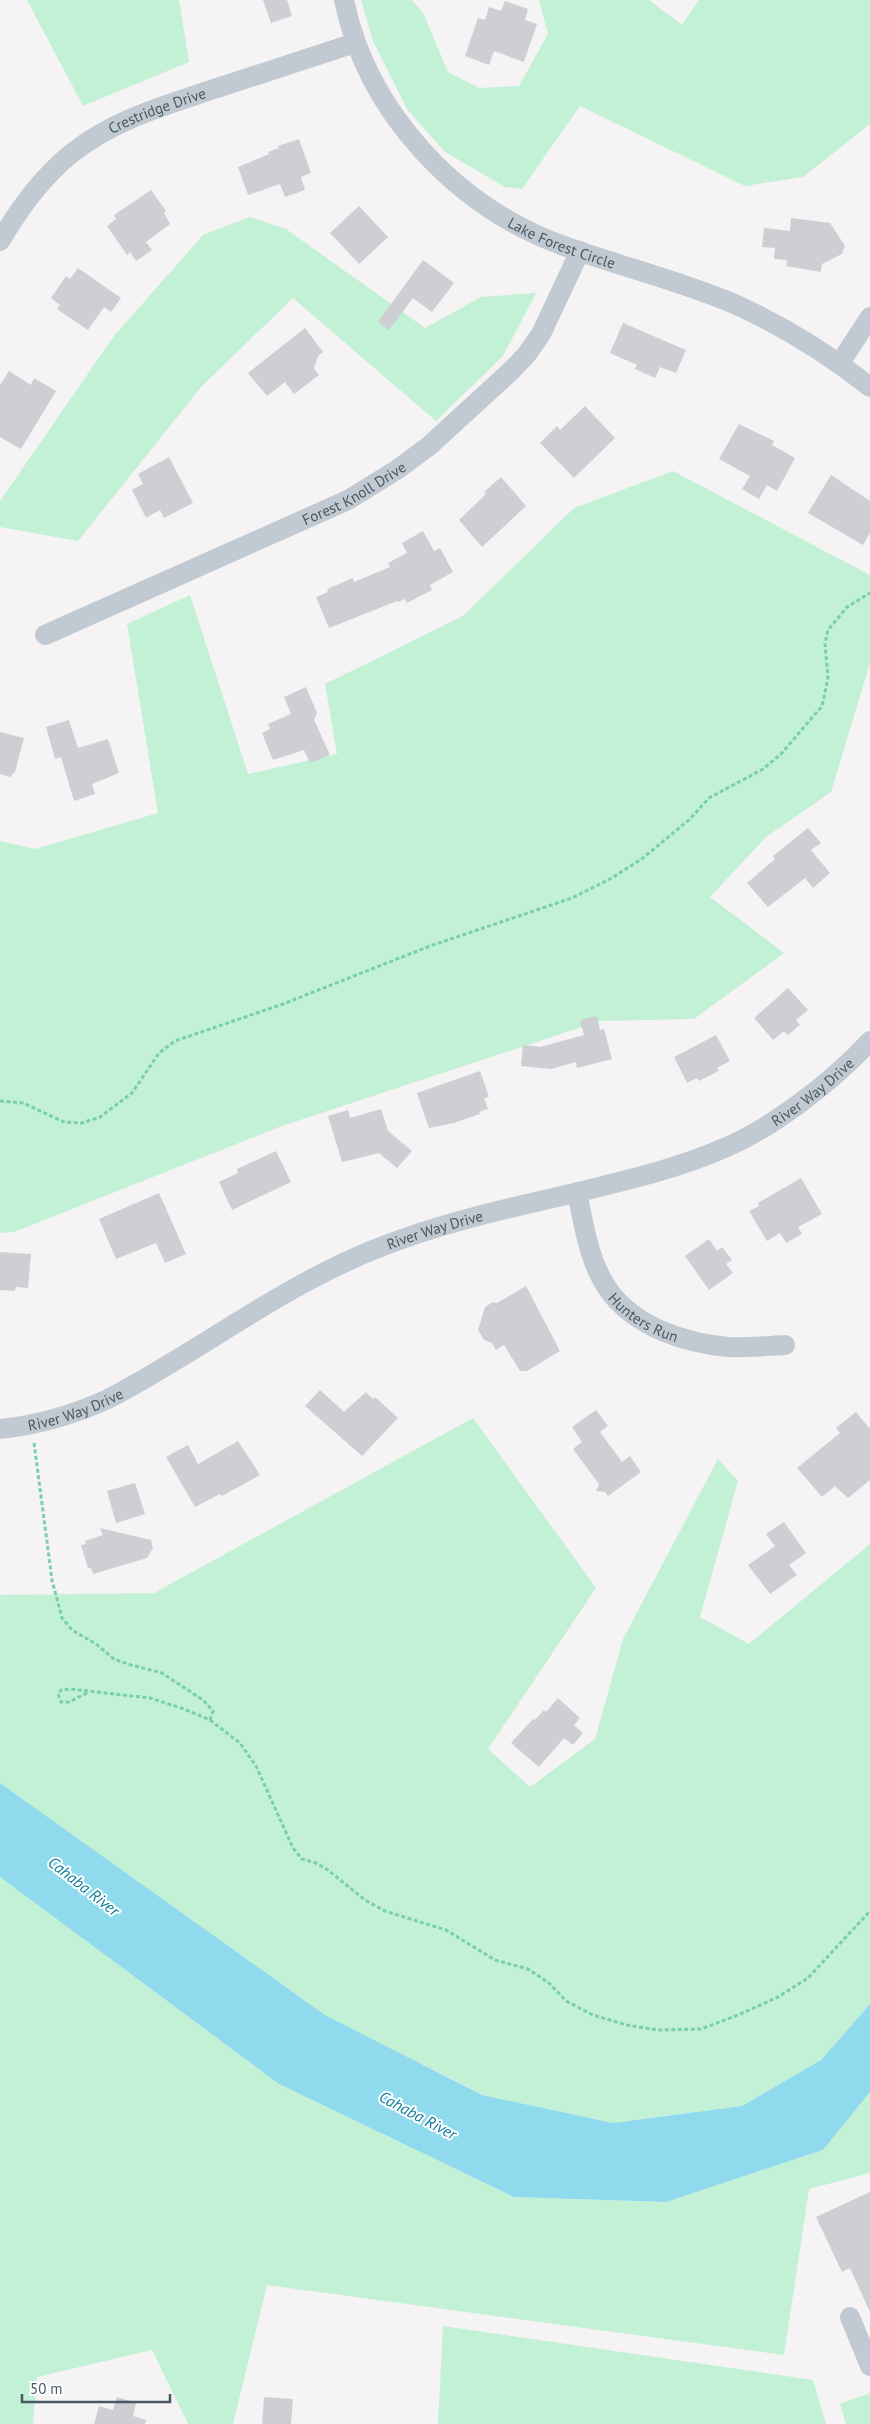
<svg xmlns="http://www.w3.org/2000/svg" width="870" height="2424" font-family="'PT Sans',sans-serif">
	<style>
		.green { fill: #c3f1d5 }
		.water { fill: #90daee }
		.building { fill: #cdcfd5 }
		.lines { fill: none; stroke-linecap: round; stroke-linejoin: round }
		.path { stroke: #7ad0a6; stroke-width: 3; stroke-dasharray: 4 2.5; stroke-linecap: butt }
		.minor { stroke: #c1cad2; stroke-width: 20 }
		.labels { text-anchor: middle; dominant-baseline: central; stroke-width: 4; stroke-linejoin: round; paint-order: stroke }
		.street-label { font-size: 15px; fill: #4a5661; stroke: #fff }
		.water-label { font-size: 16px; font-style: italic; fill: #0c7c9b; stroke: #fff }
	</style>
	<rect width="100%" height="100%" fill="#f5f3f3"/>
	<path class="green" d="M27,0H179L189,62L83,106Z
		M361,0H412L423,13L448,72L479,88L519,86L548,34L539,0H649L682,25L699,0H870V124L803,177L745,186L580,106L522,189L505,187L445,152L407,109L373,41Z
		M250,217L286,229L425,328L481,297L536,293L503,356L436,421L293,298L202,386L78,541L0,527V501L114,336L203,235Z
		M673,471L870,575V663L831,792L766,837L710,897L784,953L694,1019L600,1021L282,1126L14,1232L0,1233V841L35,849L158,813L127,624L190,595L248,774L337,754L325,684L463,616L574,508Z
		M473,1418L596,1588L488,1749L530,1787L595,1739L623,1639L718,1459L738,1481L700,1617L749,1644L870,1544V2004L821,2060L742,2106L613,2123L482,2095L325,2015L0,1783V1595L154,1593Z
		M0,1877L279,2084L514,2197L666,2202L823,2150L870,2092V2173L809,2189L784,2355L267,2285L233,2424H188L152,2350L37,2377L33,2424H0Z
		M443,2326L813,2380L826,2424H438Z
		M870,2393V2424H846L840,2404Z"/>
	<path class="water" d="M0,1783L325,2015L482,2095L613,2123L742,2106L821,2060L870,2004V2092L823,2150L666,2202L514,2197L279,2084L0,1877Z"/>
	<path class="building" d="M263,0H287L292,16L271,23Z
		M505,1L528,9L525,20L537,24L524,62L494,51L489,65L465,56L478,18L485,20L489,7L501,11Z
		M299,139L311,173L301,177L305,190L285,197L280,184L248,195L238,167L269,154L268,152L279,148L278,146Z
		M151,190L166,211L164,213L170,224L146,242L152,250L136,261L130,252L127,255L107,226L116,219L114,215Z
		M359,206L388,237L359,264L330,233Z
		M791,218L830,223L845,246L842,254L822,264L821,272L786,266L787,260L774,259L775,248L762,247L764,228L790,231Z
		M423,260L454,283L432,312L413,298L389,330L378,322Z
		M78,268L121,298L111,312L104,307L88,330L57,309L60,305L51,298L66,276L70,279Z
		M623,323L686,350L676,373L660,367L655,378L635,369L637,365L610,353Z
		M305,328L323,352L318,356L314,368L319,375L294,394L285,382L267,396L248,373Z
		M9,371L31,385L34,378L56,391L21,449L0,437V385Z
		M585,406L615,438L574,478L540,443L557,426L560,430Z
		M739,424L774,441L772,445L795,458L777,491L767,485L759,499L742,489L750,476L719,459Z
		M169,457L193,503L164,518L160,510L146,518L132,490L143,484L138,474Z
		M831,475L870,501V533L863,545L808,513Z
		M501,477L526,506L482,547L459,520L486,494L484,492Z
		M423,531L434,551L440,548L453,572L430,585L432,590L407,603L405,599L398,602L397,601L329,628L316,597L328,592L327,589L353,578L354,582L390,567L388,563L407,553L402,543Z
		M306,687L317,713L314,720L330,755L310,763L304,750L273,760L262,733L270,729L268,724L291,714L284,697Z
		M69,720L78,748L108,739L119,773L92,784L95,794L74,801L61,757L55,759L46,727Z
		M0,732L24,738L15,772L10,777L0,774Z
		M808,828L821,843L811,850L830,873L813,888L805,878L768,907L747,883L775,859L773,856Z
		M788,988L808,1010L796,1020L800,1025L788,1035L784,1031L773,1040L754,1018Z
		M597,1016L600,1030L604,1029L612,1059L577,1068L576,1062L551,1069L521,1066L523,1045L540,1047L584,1035L580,1020Z
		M716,1035L730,1061L717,1068L719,1071L699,1081L697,1078L687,1083L674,1057Z
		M480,1071L489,1097L484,1098L488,1109L479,1112L480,1114L454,1123L429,1128L417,1093Z
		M381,1109L388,1131L412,1151L397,1168L379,1153L342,1162L328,1116L348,1110L350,1118Z
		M276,1151L291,1182L232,1210L219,1182L238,1173L237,1169Z
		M801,1178L822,1214L798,1227L802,1234L786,1243L780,1233L767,1241L749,1211L759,1206L758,1203Z
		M159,1193L186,1254L165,1263L156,1243L116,1259L99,1219Z
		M709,1239L717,1251L722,1247L732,1260L726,1264L733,1273L709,1290L685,1256Z
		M0,1252L31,1254L28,1288L16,1287L15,1291L0,1290Z
		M526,1286L560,1351L527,1371H520L504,1345L496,1350L492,1343L484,1340L478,1330L485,1307L493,1302L497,1303Z
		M320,1390L344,1412L366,1392L373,1399L375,1397L398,1418L362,1456L305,1406Z
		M596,1410L608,1426L600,1432L622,1462L630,1456L641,1472L608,1496L605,1492L596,1491L599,1484L573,1449L582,1442L572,1427Z
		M856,1412L870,1429V1480L848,1498L835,1486L822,1497L797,1468L840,1433L836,1428Z
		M238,1441L260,1475L222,1496L220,1494L195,1507L166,1457L188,1445L198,1464Z
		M135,1483L145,1514L116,1523L107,1491Z
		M784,1522L806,1553L789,1565L797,1575L770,1594L748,1565L775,1546L766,1534Z
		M100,1528L151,1540L153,1548L147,1558L93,1574L91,1568H88L81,1545L86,1544L85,1541L103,1535Z
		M558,1698L580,1718L574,1725L583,1733L573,1745L564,1738L539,1767L511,1743L533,1719L535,1720L544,1710L546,1712Z
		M870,2192V2312L850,2268L842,2272L816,2217Z
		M117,2397L136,2403L133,2416L146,2420L145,2424H94L99,2406L113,2410Z
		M264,2397L293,2399L291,2424H262Z"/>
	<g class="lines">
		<path class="path" d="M0,1101L23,1103L64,1122L82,1123L100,1117L132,1093L159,1053L175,1041L283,1004L430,946L572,898L610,879L643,858L690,819L709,798L763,769L781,754L822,706L828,678L825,644L828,630L847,607L870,593
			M34,1443L52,1580L62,1618L72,1630L96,1644L114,1659L131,1665L162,1673L203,1700L213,1711L210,1720L184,1709L150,1698L70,1689L61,1690L58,1694L61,1702H69L89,1692
			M210,1720L240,1743L256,1766L293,1848L302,1859L316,1863L328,1870L365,1900L385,1911L446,1930L495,1960L528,1969L549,1983L566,2001L593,2015L627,2025L658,2030L701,2029L738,2015L778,1997L808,1978L870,1911"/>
		<g class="minor">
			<path id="s1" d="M344,0C367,112 456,207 564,246C619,266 677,280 732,303C782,325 827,353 870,387"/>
			<path id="s2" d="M0,241C20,208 42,177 72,153C115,119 166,105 217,88C263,73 309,58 355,43"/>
			<path d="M840,363L870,317"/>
			<path id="s3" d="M45,635L348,500L398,469L429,446L512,370L527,354L541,334L580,251"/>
			<path id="s4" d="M577,1192C584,1225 589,1264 610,1292C637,1328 686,1343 728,1347C747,1348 766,1346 785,1345"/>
			<path id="s5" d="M0,1429C39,1425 73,1415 108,1399C198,1352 279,1288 373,1250C439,1223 509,1208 579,1192C627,1180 676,1169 722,1149C773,1128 833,1081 870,1041"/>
			<path d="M850,2317L870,2366"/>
		</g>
	</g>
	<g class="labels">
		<g class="street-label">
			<text stroke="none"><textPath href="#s2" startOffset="210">Crestridge Drive</textPath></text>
			<text stroke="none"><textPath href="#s1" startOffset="341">Lake Forest Circle</textPath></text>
			<text stroke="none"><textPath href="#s3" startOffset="340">Forest Knoll Drive</textPath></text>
			<text stroke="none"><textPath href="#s5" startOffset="888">River Way Drive</textPath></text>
			<text stroke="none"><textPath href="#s5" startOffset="482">River Way Drive</textPath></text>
			<text stroke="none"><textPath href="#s4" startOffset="149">Hunters Run</textPath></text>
			<text stroke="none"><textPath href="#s5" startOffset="78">River Way Drive</textPath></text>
		</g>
		<g class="water-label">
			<text transform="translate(84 1886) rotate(38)">Cahaba River</text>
			<text transform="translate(418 2115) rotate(28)">Cahaba River</text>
		</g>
	</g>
	<path d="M22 2394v8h148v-8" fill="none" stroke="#4a5661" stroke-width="2.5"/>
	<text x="30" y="2394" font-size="15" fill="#4a5661" stroke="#ffffff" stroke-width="4" paint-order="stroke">50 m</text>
</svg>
